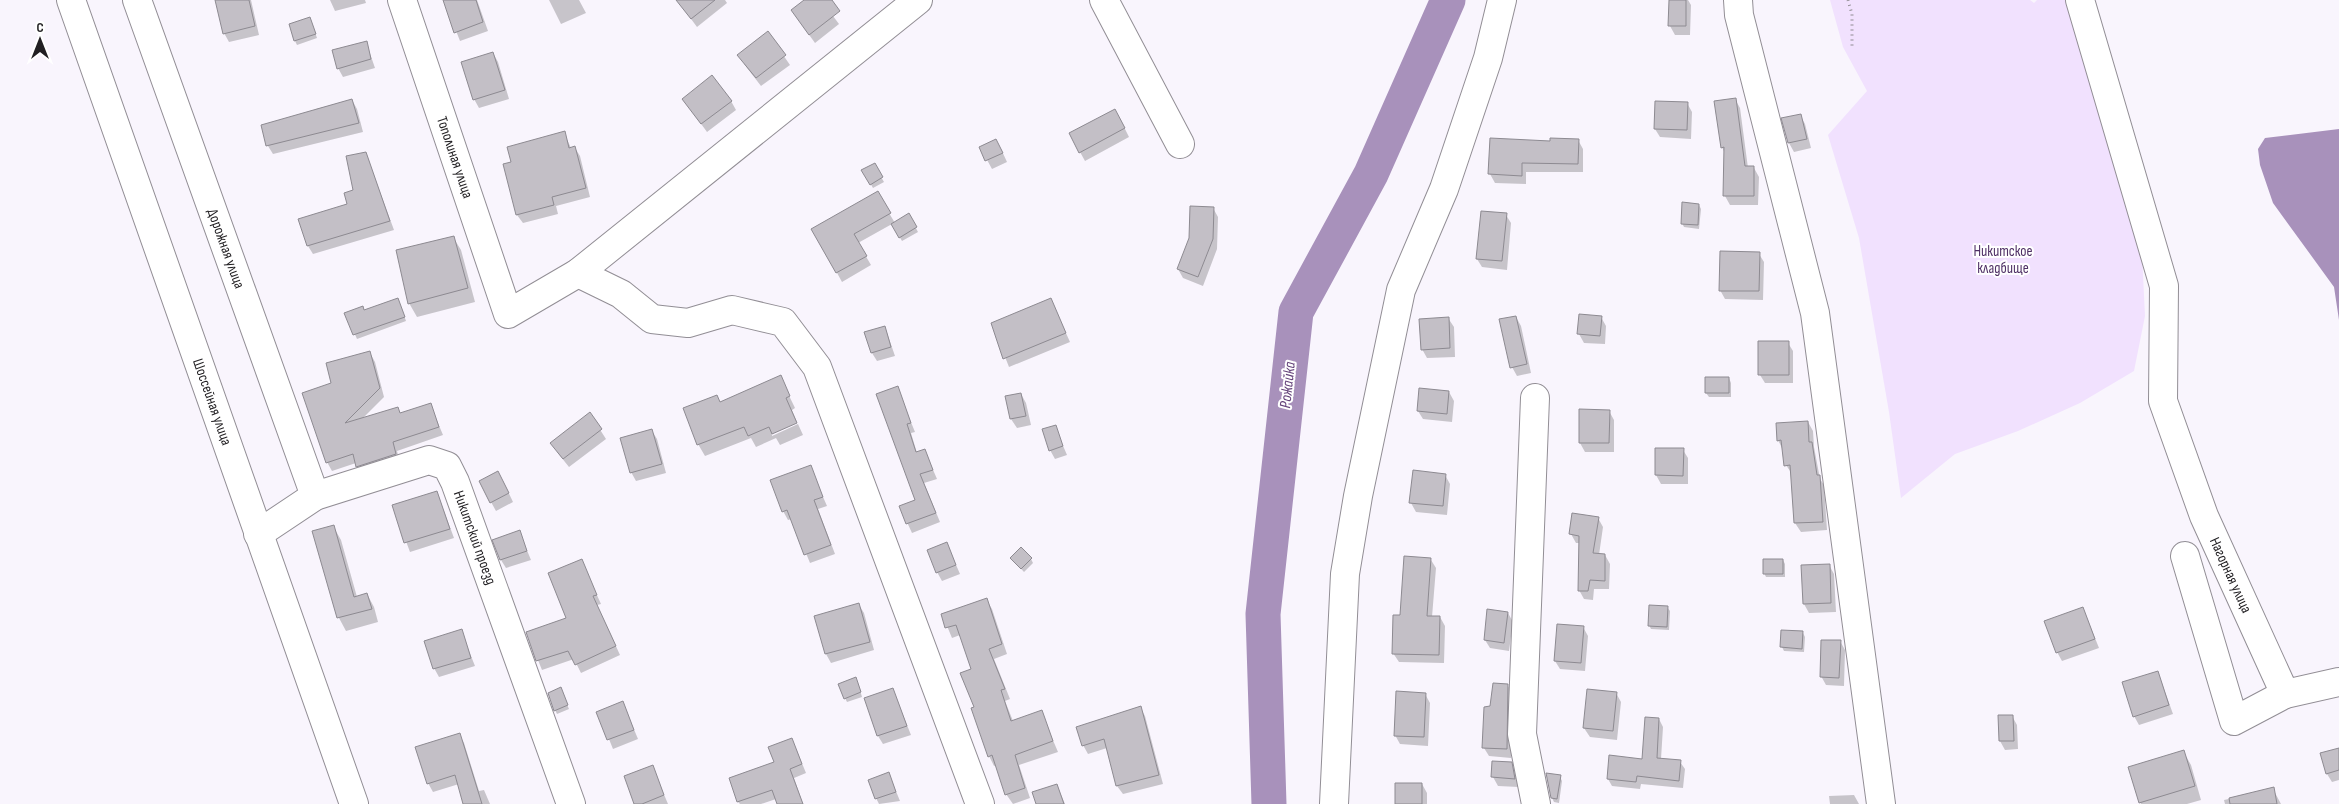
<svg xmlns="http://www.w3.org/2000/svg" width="2339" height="804" font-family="'Sofia Sans Condensed',sans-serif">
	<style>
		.green { fill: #f1e1fe }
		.water { fill: #a891bb }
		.shadow { fill: #0003 }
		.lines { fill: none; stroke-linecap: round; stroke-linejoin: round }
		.river { stroke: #a891bb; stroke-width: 35 }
		.building { fill: #c3bfc6; stroke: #8d8a91 }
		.minor-casing { stroke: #928e95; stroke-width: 30 }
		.path { stroke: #8f8c91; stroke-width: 3; stroke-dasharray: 1 4; stroke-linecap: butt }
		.minor { stroke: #fff; stroke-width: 28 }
		.labels { text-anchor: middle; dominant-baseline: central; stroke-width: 4; stroke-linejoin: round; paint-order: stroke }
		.street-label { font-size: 15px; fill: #211f22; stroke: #fff }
		.park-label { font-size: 15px; fill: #4f3065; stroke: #fff }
		.water-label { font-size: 16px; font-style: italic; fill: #64437a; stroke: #fff }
	</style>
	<rect width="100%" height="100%" fill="#f9f5fd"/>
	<path class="green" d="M1830,0H2030L2034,3L2037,0H2091L2141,234L2145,316L2134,371L2080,403L2018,431L1955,454L1901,498L1889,412L1859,238L1828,135L1867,91L1843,47Z"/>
	<path class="water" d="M2339,129V320L2334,287L2273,203L2260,165L2258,149L2265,138Z"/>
	<path class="shadow" d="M216,0H251L259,35L229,42L224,33Z
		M330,0H365L366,3L335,11Z
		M444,0H477L488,31L460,41Z
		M549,0H579L586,13L561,24Z
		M677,0H725L727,3L697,27Z
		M806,0H821L839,24L815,43L792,11Z
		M1670,0H1688L1691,5L1690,35H1675L1670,26Z
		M310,18L317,38L297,45L295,41Z
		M768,33L790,65L761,86L744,64Z
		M366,42L375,68L343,77L338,68Z
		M493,53L498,62L509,99L479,108L474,99Z
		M683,99L731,101L736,110L707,132Z
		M1735,99L1740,108L1748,168H1754L1759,177L1758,205H1730L1725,196V154L1722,147Z
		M352,100L357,109L363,132L273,154L268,146L317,112L316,109Z
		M1687,103L1692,112L1691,139L1660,137L1655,129Z
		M1800,115L1805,124L1811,148L1794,152L1789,143L1783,119Z
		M1120,119L1129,137L1085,161L1080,152Z
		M564,133L571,148H575L580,156L590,197L556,206L558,214L523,223L517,215L512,162Z
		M1578,140L1583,149V172H1526V184L1495,183L1490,174L1552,142Z
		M980,147L1001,149L1007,162L992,169Z
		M366,154L394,230L313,254L308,246L349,205Z
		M874,165L884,182L873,188L863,171Z
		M877,193L895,223L909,215L918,232L902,241L892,224L858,243L871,265L842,282L813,229Z
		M1699,205L1701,209L1699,229L1684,227L1682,223Z
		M1213,208L1218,217L1217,249L1203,286L1183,278L1178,269Z
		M1506,215L1511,223L1507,270L1482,267L1477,259Z
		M453,237L461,250L475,302L417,317L409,303Z
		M1759,254L1764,262L1763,300L1725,299L1720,290Z
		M1051,300L1070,342L1009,367L992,324Z
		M400,304L406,321L357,339L346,314Z
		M1516,317L1521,326L1531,373L1517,376L1512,367Z
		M1601,317L1606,326L1605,344L1584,343L1579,334Z
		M1448,318L1454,327L1455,357L1427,358L1422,349Z
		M885,327L895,356L877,361L872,353Z
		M1788,343L1793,351V383H1765L1760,375Z
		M370,353L375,362L384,397L362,419L401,414L430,404L443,435L397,451L400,463L362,475L356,463L332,471L327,462Z
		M780,377L795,408L792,410L797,422L772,433V436L798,424L803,435L780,445L776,438L756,447L751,438L705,456L698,444Z
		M1729,378L1731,383V397H1709L1706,393Z
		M897,388L915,432L911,433L917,453L925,451L937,479L924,483L940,522L912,533L900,507L916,500Z
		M1449,392L1454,401L1452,422L1423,419L1418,411Z
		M1021,394L1026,403L1031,425L1017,428L1011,419L1007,397Z
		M1609,411L1614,420V452H1585L1580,443Z
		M590,414L606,439L569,467L557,452Z
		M1808,422L1813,431L1814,447L1820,479L1824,485L1827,530L1801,532L1795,523L1792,474L1786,465L1783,450L1778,440Z
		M1055,427L1067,455L1055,459L1050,450Z
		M652,431L657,439L666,473L636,481L631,472Z
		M1683,450L1688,458V484H1661L1656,475Z
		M810,467L827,506L818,509L835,554L810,563L792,519L788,520L783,511Z
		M1445,475L1450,484L1447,515L1416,512L1411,503Z
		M503,481L513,502L496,511L491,502Z
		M437,492L454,538L410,552L393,506Z
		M1598,518L1603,527L1599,555H1605L1610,564L1609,589H1594L1593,600L1584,599L1579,590L1580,543H1576L1571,534Z
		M333,526L341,540L357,597L367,594L374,607L378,622L346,631L339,618Z
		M519,531L531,560L506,568L501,560Z
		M947,544L960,574L942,581L937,572Z
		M1012,559H1031L1033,563L1024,572Z
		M581,560L601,604L597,605L620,655L581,673L574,659L542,670L527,633L567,618Z
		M1431,560L1436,568L1432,617H1440L1445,626L1444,663L1399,662L1393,653Z
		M1783,560L1785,564V577H1766L1764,573Z
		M1829,565L1834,574L1836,612L1809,613L1804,604L1802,566Z
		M986,599L992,609L1007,654L994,659L1010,699L1005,701L1013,721L1041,712L1058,752L1019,765L1030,798L1013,804L1006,794L997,765L994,766L989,756L975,708L972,670L960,635L952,638L942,614Z
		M859,605L864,613L874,650L831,663L826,654L816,617Z
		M1667,607L1670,611L1669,630L1651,629L1649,625Z
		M2083,608L2099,648L2062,661L2057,652Z
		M1508,613L1513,622L1509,651L1490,648L1485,640Z
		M1583,627L1588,636L1585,671L1560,669L1555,661Z
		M461,631L475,666L439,677L434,668Z
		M1803,633L1805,637L1804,652L1784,651L1782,647Z
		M1840,641L1845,650L1844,686L1826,685L1821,676Z
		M2158,672L2173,714L2139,725L2134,716Z
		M858,683L862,697L847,702L845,698Z
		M1508,686L1513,695L1511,758L1489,756L1484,748L1492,708Z
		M893,690L911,735L883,744L878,736Z
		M562,693L569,709L557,714L555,710Z
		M1616,693L1621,702L1617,740L1590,737L1584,728Z
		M1425,694L1430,703L1428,746L1400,744L1395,735Z
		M623,703L638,739L613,749L598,712Z
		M1140,707L1145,716L1163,784L1123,794L1117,786L1107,748L1088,754L1083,745Z
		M2012,716L2017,725L2018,749L2005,750L2000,741L1999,717Z
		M1659,719L1663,727L1661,759L1680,762L1685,769L1683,788L1641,784L1640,789L1612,786L1608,779L1643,760Z
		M459,734L464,743L479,791L484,790L490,804H465L459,784L433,792L428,783Z
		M792,739L806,773L794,778L803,804H778L776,799L761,804H740L738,802L775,763Z
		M2339,750V780L2332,782L2327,774Z
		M2183,751L2191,765L2201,800L2187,804H2141L2129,768Z
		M1511,763L1516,772L1519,787L1498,786L1493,777Z
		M652,766L668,804H636Z
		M889,774L900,801L879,804L876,798Z
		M1560,777L1562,781L1559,803L1554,802L1552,798Z
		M1422,784L1427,793V804H1396Z
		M1057,785L1065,804H1037Z
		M2273,789L2281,804H2225L2224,800Z
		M1854,795L1859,804H1830L1829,796Z"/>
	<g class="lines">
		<path class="river" d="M1269,804L1263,614L1296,312L1371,174L1448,0"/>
	</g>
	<path class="building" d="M215,0H249L255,26L223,34Z
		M443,0H476L483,22L454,33Z
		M676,0H715L691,19Z
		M804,0H832L840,11L809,35L791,10Z
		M1669,0H1686V26H1668Z
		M310,17L316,34L294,41L289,24Z
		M768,31L786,55L756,78L737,55Z
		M367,41L371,59L337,69L332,50Z
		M493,52L505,90L473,100L461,62Z
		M712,75L732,101L701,124L682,99Z
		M1736,98L1745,166H1754V196H1723L1724,147L1721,148L1714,101Z
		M352,99L359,123L266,146L261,125Z
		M1655,101L1688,102L1687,130L1654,129Z
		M1115,109L1125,128L1079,153L1069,133Z
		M1801,114L1807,139L1788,143L1781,118Z
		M565,131L569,148L575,146L586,188L552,197L554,205L516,215L503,164L511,162L507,147Z
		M1490,138L1550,141V138L1579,139L1578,164L1522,163V176L1488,174Z
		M996,139L1003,153L985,161L979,147Z
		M366,152L390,221L307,246L298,219L347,204L344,193L353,190L346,156Z
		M875,163L883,177L870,185L861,170Z
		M878,191L891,213L854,234L867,256L836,273L811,229Z
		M1682,202L1699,204L1698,225L1681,224Z
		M1190,206L1214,207L1213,239L1198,277L1177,269L1189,238Z
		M1481,211L1507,213L1502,261L1476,259Z
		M909,213L917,227L899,238L891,224Z
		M454,236L468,288L408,304L396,250Z
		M1720,251L1760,252L1759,291H1719Z
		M398,298L405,317L353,335L344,313L363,306L364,310Z
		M1051,298L1066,333L1003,359L991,323Z
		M1579,314L1602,316L1600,336L1577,334Z
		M1516,316L1527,364L1510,368L1499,319Z
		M1449,317L1450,348L1421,350L1419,319Z
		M885,326L891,347L871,353L864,332Z
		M1758,341H1789V375H1758Z
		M370,351L380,388L345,423L398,407L400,413L431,403L439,427L393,442L396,454L356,467L353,454L326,463L302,393L331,383L326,363Z
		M781,375L790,396L786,398L797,423L772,434L769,427L748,436L744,427L697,445L683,408L717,395L720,402Z
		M1705,377H1729V393H1705Z
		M898,386L911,423L907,424L916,452L925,449L933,470L920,474L936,513L906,524L899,506L915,500L876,394Z
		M1419,388L1449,391L1447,414L1417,411Z
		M1021,393L1026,416L1010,419L1005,396Z
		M1579,409L1610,410L1609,443H1579Z
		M590,412L602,429L563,459L550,443Z
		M1808,421L1809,442H1812L1817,475H1820L1823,522L1794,523L1790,465L1784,466L1781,440L1777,441L1776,423Z
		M1056,425L1063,446L1049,451L1042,429Z
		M652,429L662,464L630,473L620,438Z
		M1655,448H1684L1683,476L1655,475Z
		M811,465L823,497L814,500L831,545L804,555L787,510L782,512L770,480Z
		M1413,470L1446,474L1443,506L1409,503Z
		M498,471L509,493L490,503L479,481Z
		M437,491L450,529L404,543L392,505Z
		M1572,513L1599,517L1593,553L1605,554V581L1590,580L1588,591H1578L1579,536L1569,534Z
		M334,525L354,597L367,593L372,609L337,618L312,531Z
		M520,530L527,551L500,560L492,540Z
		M947,542L956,565L936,573L927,550Z
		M1021,547L1032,558L1021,569L1010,558Z
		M1404,556L1431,558L1427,616H1440L1439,655L1392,654L1393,615H1400Z
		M582,559L597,595L593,596L616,646L575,665L568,651L536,661L526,632L566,618L548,573Z
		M1763,559H1783V574H1763Z
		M1830,564L1831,603L1803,604L1801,565Z
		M987,598L1002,644L989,649L1005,689L1001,690L1011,721L1042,710L1053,741L1015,755L1025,788L1005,795L992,755L988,757L971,708L974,707L960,673L971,669L956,625L945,628L941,614Z
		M859,603L870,642L825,654L814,616Z
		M1649,605L1668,606L1667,627L1648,626Z
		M2083,607L2095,639L2056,653L2044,621Z
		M1487,609L1508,612L1504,643L1484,640Z
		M1557,624L1584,626L1581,663L1554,661Z
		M462,629L471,658L433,669L424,641Z
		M1781,630L1803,631L1802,649L1780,647Z
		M1821,640H1841L1839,678L1820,677Z
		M2158,671L2169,705L2133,717L2122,682Z
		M856,677L861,692L844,699L838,684Z
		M1493,683L1508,684L1507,749L1482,748L1484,707L1490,706Z
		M561,687L568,705L554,711L548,693Z
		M893,688L907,726L877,736L864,698Z
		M1587,689L1617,692L1613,731L1583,728Z
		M1396,691L1426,693L1424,737L1394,736Z
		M623,701L634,730L607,740L596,712Z
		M1141,706L1159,775L1116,786L1104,739L1082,746L1076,727Z
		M1998,715H2013L2014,741H1999Z
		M1645,717L1659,718L1657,758L1681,760L1679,781L1637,776L1636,782L1607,779L1609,755L1642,759Z
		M460,733L482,804H463L455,775L427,784L415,747Z
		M792,738L802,764L790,769L803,804H777L772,790L737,802L729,778L774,762L768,747Z
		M2339,748V770L2326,774L2320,753Z
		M2184,750L2195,786L2139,803L2128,767Z
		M1492,761L1512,762L1515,779L1491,777Z
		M653,765L664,795L642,804H634L624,776Z
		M889,772L896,792L875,799L868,780Z
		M1546,773L1561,775L1557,799L1551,798Z
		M1395,783H1422V804H1395Z
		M1057,784L1064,804H1036L1032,792Z
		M2274,787L2277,804H2230L2229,798Z"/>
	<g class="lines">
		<defs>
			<g id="minor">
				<path id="s1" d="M71,0L354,804"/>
				<path id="s2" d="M137,0L315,496"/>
				<path id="s3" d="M402,0L508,314L578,273L918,0"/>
				<path d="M1104,0L1180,144"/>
				<path d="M1738,0L1739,15L1815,313L1881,804"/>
				<path id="s4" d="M2080,0L2164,286L2163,401L2204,516L2285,694L2339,682"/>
				<path d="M578,273L621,294L652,319L688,323L732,310L783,322L817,367L980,804"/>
				<path d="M1535,398L1522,734L1536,804"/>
				<path id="s5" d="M258,534L315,496L429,460L447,466L455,482L571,804"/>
				<path d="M2185,556L2234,721L2285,694"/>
				<path d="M1334,804L1345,574L1358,496L1401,290L1444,189L1488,58L1502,0"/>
			</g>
		</defs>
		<use href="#minor" class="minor-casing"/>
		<path class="path" d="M1848,0L1852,14V46"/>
		<use href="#minor" class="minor"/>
	</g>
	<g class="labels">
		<g class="street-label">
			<text stroke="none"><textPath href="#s3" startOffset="166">Тополиная улица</textPath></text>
			<text stroke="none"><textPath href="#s2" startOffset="264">Дорожная улица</textPath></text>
			<text stroke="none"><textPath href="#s1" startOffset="426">Шоссейная улица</textPath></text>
			<text stroke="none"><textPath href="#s5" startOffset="284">Никитский проезд</textPath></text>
			<text stroke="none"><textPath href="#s4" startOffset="600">Нагорная улица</textPath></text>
		</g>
		<g class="park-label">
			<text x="2003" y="251">Никитское<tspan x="2003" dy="17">кладбище</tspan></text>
		</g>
		<g class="water-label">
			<text transform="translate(1288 385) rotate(-84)">Рожайка</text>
		</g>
	</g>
	<g transform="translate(40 40)" stroke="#ffffff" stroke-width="4" paint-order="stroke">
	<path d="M0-4L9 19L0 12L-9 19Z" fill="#211f22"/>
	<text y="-8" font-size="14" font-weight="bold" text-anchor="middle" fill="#211f22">С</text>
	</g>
</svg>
